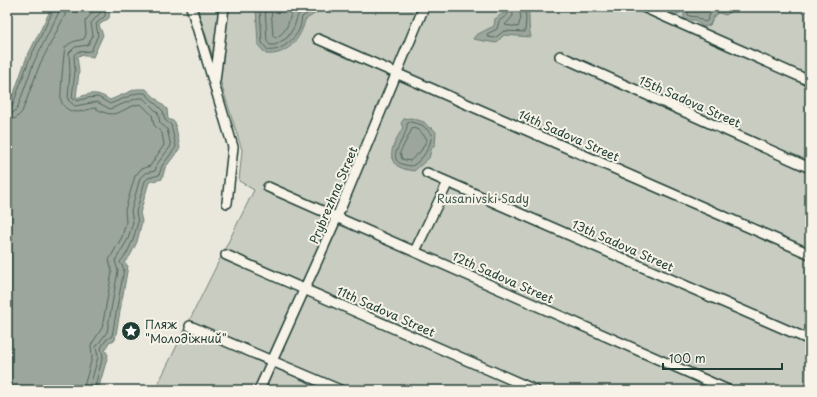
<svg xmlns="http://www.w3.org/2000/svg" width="817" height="397" font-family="'Playpen Sans',sans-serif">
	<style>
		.green { fill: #c8ccc1; stroke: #74847a }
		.water { fill: #9ca69c; stroke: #6a7c72 }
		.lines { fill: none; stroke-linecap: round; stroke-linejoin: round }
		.shore { stroke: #51675e; stroke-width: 1 }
		.minor-casing { stroke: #1f3d34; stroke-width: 12 }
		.minor { stroke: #f7f3e8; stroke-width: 9 }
		.labels { text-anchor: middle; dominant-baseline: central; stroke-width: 4; stroke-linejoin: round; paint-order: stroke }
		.street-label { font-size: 12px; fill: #1f3d34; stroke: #f7f3e8 }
		.park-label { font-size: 12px; fill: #415a50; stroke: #f7f3e8 }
		.poi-label { font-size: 12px; fill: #1f3d34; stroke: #f7f3e8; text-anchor: start }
	</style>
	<rect width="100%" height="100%" fill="#eae8dd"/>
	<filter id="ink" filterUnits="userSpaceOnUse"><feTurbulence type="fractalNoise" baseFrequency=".025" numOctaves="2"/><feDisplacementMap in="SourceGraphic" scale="8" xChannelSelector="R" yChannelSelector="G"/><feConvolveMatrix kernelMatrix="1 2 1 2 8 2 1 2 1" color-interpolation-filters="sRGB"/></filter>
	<g filter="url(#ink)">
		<path class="green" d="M197,7H810V390H155L254,190L239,181L242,150Z"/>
		<path class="water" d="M52,7H104L110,9L109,18L99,25L103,35L93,57L85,55L77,56L79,71L76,98C91,93 96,91 110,100L136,89H146L167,109L168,119L175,122L180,148L165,168L162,179L149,182L140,213L142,221L137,242L130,256L124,263L128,266L115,340L109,342L105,350L108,355L98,390H7V113L26,59Z
			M256,7H325L305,20C301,39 287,56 266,54L258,45Z
			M502,7H528C530,17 528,26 531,37L504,35L496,43L473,39L476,35L494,26L495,19L505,12L500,10Z
			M656,7H720L731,11L726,15L719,13L713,17L710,25L703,27L695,20H684V11L672,16Z
			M411,118L424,122L429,128H432L436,132L435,145L432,147L429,158L414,171C382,167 390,148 403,128L401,123L404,119Z"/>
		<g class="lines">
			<path class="shore" d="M260,7L262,43L268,50C280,52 293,41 299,30C301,26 301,21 302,17L317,7
				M265,7L267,41L270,45H275L287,38L294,27L298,15L308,7
				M271,7L273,36L275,38C293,29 285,17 297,7
				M505,7L508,11L507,15L499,21L497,29L487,34L488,37L495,38L504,31L525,32L526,17L524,7
				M512,7L513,16L505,25L518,27L521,18L519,7
				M664,7L673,11L685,7L689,16L697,17L704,22L707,21L710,14L721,7
				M7,109L12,107L29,60L55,7
				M7,114L13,113L17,109L34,62L59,12L60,7
				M7,121L16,118L22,112L40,64L65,15L66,7
				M411,122L422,125L432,134C431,146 423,160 412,166C377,163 409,139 407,124Z
				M413,128L419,130L427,139L421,151L410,161L402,159L400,153Z
				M83,390L92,358L91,345L102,328L112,272L109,260L122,237L126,222L125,210L135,176L141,169L150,166L164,145L162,133L154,125L152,115L141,104C120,107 119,122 95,108C87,109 79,114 71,111C66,109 62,105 61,100C60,96 64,50 65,48C70,41 77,41 84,39L86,34L85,21L95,10V7
				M89,390L98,357L96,347L107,332L118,271L115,261L128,239L133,222L131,211L140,178L145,173L155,171L157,164L171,146L167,129L160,123L158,113L143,98H138L110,109L97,102L75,106L68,100L70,71L69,53L75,47L88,45L93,35L91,23L100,13L101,7
				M94,390L103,356L101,348L106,340L112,336L124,269L120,262L127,253L133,240L138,222L136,212L145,181L148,178L159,175L162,166L176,147L171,125L165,120L163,111L145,93H137L110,104L98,97L87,98L77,101L72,98L75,71L74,55L77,52L91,51L98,35L96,24L105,16L106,7"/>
			<defs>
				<path id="minor" d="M191,7L233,147L227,203
					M643,7L810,81
					M318,39L810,254
					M560,56L810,168
					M215,81L224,7
					M427,173L810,340
					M268,187L728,390
					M415,251L448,182
					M226,255L535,390
					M190,326L340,390
					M259,390L337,217L424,7"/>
			</defs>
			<use href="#minor" class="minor-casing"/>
			<use href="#minor" class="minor"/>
		</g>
	</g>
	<defs>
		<symbol id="sight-disc" viewBox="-11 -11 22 22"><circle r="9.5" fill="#1f3d34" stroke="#f7f3e8"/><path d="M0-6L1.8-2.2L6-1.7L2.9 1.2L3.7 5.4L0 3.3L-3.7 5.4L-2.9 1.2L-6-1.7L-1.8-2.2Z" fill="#fff"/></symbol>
	</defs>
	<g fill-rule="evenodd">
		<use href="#sight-disc" x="120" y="320" width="22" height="22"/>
	</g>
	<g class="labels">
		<g class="street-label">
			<text transform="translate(690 101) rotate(24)">15th Sadova Street</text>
			<text transform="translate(569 135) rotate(24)">14th Sadova Street</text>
			<text transform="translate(333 195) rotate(-67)">Prybrezhna Street</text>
			<text transform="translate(623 245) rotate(24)">13th Sadova Street</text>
			<text transform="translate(503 277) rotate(24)">12th Sadova Street</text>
			<text transform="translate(386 311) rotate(24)">11th Sadova Street</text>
		</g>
		<g class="park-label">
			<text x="483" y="198">Rusanivski Sady</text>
		</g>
		<g class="poi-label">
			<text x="145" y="324">Пляж<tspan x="145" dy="14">"Молодіжний"</tspan></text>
		</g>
	</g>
	<rect width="817" height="397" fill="none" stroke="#f7f3e8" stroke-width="24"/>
	<rect x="12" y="12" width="793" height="373" fill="none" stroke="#1f3d34" stroke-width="1.5" filter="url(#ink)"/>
	<path d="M663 363v6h119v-6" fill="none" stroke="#1f3d34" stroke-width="2"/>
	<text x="669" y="363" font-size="12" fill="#1f3d34" stroke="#f7f3e8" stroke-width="3" paint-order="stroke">100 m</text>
</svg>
